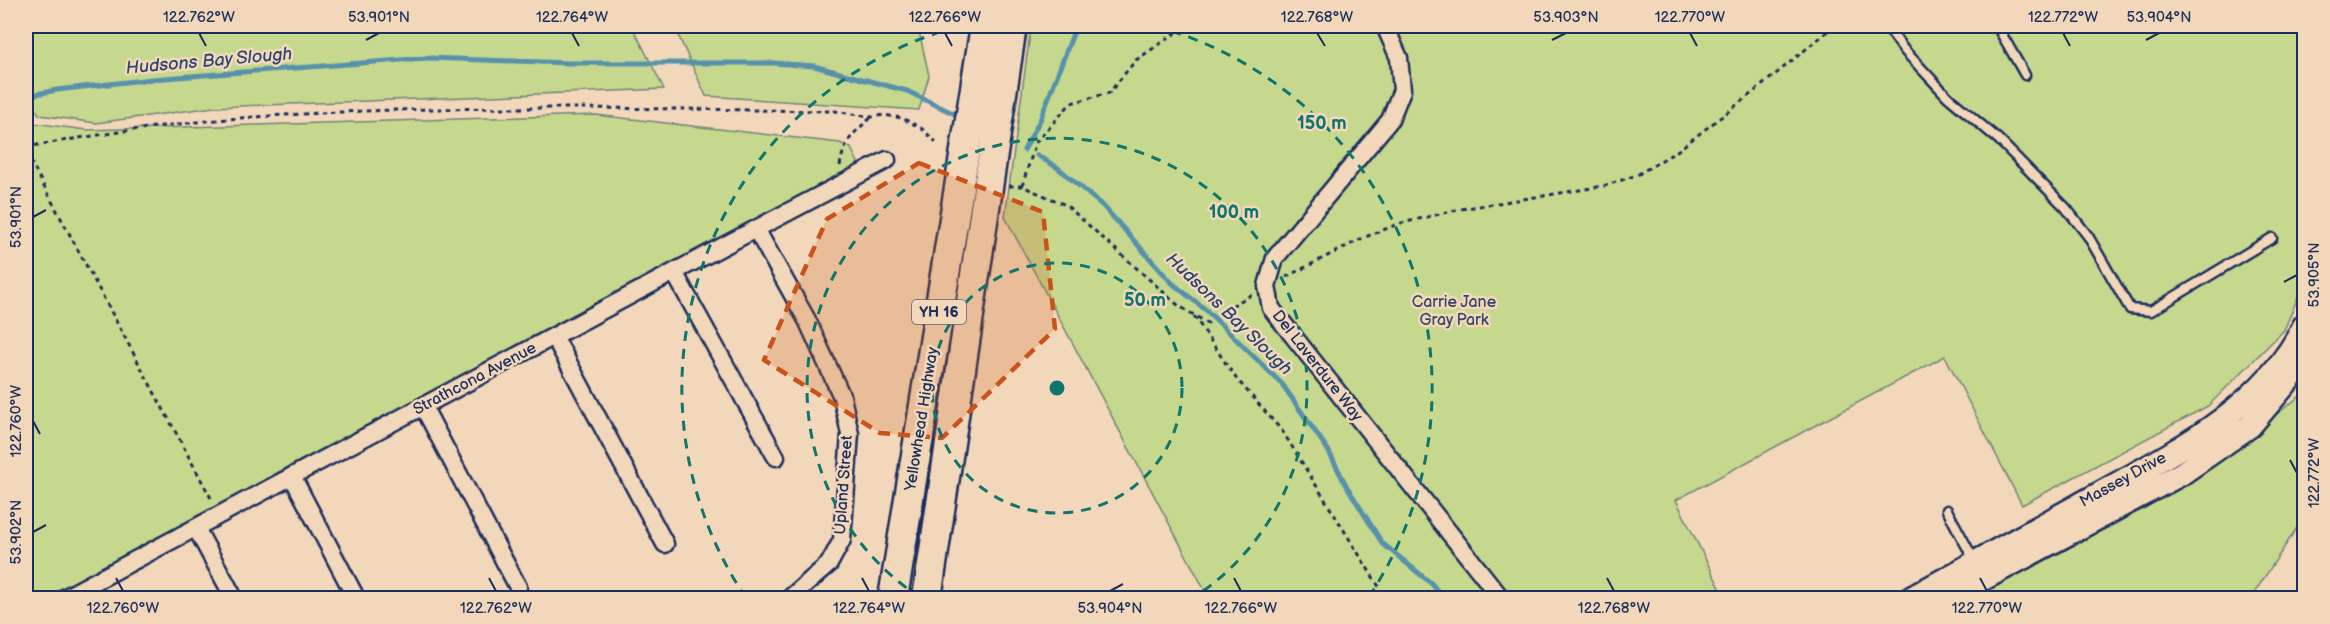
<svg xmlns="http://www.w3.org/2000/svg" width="2330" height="624" font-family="'Balsamiq Sans',sans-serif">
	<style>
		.green { fill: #c5d88d; stroke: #708476; stroke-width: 1.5 }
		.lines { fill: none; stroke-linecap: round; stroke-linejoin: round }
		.stream { stroke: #5991ab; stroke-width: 5 }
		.lane-casing { stroke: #1b2f5e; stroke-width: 13 }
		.street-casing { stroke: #1b2f5e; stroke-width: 21 }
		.secondary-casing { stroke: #1b2f5e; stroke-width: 27 }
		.highway-casing { stroke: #1b2f5e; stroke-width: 33 }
		.path { stroke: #1b2f5e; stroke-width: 3; stroke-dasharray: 4.5 4.5; stroke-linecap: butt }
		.lane { stroke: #f3d7ba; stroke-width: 8 }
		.street { stroke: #f3d7ba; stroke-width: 16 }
		.secondary { stroke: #f3d7ba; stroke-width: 22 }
		.highway { stroke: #f3d7ba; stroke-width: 28 }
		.marked { fill: #c95318; fill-opacity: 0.2; stroke: #c95318; stroke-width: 4.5; stroke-dasharray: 12 8; stroke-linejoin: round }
		.ticks { fill: none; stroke: #1b2f5e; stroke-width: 2 }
		.ring { fill: none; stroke: #0f766e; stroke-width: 3; stroke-dasharray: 10 8 }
		.labels { text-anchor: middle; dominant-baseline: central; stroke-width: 5; stroke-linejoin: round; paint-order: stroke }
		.shield { fill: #f3d7ba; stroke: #5c617a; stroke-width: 1.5 }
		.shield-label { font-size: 15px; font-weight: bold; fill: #1b2f5e }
		.park-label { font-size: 16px; fill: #344865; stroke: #f3d7ba }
		.street-label { font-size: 16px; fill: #1b2f5e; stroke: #f3d7ba }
		.water-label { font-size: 18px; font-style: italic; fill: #2a4771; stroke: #f3d7ba }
		.centre { fill: #0f766e; stroke: #f3d7ba; stroke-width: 3 }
		.ring-label { font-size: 18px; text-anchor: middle; font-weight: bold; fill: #0f766e; stroke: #f3d7ba; stroke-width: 5; stroke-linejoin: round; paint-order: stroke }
		.neatline { fill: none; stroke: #1b2f5e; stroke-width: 2 }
		.ticks-label { font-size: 15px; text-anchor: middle; fill: #1b2f5e }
	</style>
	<rect width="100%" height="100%" fill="#f3d7ba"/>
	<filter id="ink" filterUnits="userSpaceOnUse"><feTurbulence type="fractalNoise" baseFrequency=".0167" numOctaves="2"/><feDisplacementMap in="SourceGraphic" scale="12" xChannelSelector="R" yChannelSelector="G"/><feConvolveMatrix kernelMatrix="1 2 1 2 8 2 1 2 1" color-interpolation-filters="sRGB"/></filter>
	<g filter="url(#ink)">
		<path class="green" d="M26,26H632L664,89L214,107L96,123L40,115L26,99Z
			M674,26H918L929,76L919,110L706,96Z
			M1031,26H2304V283L2284,330L2208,406L2022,505L1945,356L1676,500L1725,598H1209L1005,217Z
			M596,115L840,143L851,148L861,169L190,535L46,598H26V122L87,130Z
			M2304,393V517L2251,598H1974L2145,508L2221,457Z"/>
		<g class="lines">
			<path class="stream" d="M26,96L57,90L152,79L427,58L569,63H773L814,66L907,91L961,117
				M1024,150L1040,120L1076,26
				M1037,155L1058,168L1103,206L1172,283L1206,310L1282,384L1328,450L1346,485L1382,543L1432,584L1443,598"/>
			<defs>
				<path id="lane" d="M1887,26L1904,50L1948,97L1998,139L2066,208L2088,236L2130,309L2151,311L2272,238
					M1997,26L2025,75
					M1947,510L1975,562"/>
				<path id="street" d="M1385,26L1399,58L1402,90L1390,120L1275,258L1267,286L1271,308L1501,598
					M756,229L807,320L842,397L850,434L842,540L829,564L790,598
					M674,272L776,457
					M554,336L665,544
					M423,406L518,587
					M292,476L356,598
					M196,528L234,598
					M64,598L674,272L887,160"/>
				<path id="secondary" d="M1911,598C1967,567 2023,536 2079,505C2160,459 2262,413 2304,326
					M1947,598L2181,474L2250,426L2304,362"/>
				<path id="highway" d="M893,598L985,26
					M927,598L1012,26"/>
			</defs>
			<use href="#lane" class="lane-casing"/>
			<use href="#street" class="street-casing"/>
			<use href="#secondary" class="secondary-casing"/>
			<use href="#highway" class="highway-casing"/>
			<path class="path" d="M26,147C101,134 178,122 255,117C448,103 642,109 835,111L872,117L884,115L902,118L921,128L936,142
				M26,153L212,500
				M840,166C844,141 853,133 872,117
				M1009,186H1022L1066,205L1179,306L1209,324
				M1022,186L1036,142L1071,103L1109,93L1136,60L1186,26
				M1286,277L1363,238L1398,224L1461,209L1604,186L1637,175L1677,151L1760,87L1834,26
				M1224,310L1253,294
				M1194,316L1235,377L1283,432L1386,598"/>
			<use href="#lane" class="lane"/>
			<use href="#street" class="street"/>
			<use href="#secondary" class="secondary"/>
			<use href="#highway" class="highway"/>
		</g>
	</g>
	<path class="marked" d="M919,163L1043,212L1055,329L942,438L880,433L764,360L827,219Z"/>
	<path class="ticks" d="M199,33L206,46M572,33L579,46M945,33L952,46M1317,33L1325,46M1690,33L1697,46M2063,33L2070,46M366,40L379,33M1552,40L1566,33M2146,40L2159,33M33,217L46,210M2284,282L2297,275M33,421L40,434M2290,460L2297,473M33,532L46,525M116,578L123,591M489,578L496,591M862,578L869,591M1234,578L1241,591M1607,578L1614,591M1980,578L1987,591M1110,591L1123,584"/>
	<g class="ring">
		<circle cx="1057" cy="388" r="125"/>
		<path d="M921 598A250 250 0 1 1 1193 598"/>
		<path d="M746 598A375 375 0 0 1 960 26M1154 26A375 375 0 0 1 1368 598"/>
	</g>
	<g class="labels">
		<rect class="shield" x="912" y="300" width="54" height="24" rx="4.5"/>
		<g class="shield-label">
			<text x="939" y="312">YH 16</text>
		</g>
		<g class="park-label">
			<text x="1454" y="302">Carrie Jane<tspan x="1454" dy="18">Gray Park</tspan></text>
		</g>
		<g class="street-label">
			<text transform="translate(1317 366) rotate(52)">Del Laverdure Way</text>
			<text transform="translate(475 379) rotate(-28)">Strathcona Avenue</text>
			<text transform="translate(922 419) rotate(-81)">Yellowhead Highway</text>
			<text transform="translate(2123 480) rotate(-29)">Massey Drive</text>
			<text transform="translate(844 485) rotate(-86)">Upland Street</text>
		</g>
		<g class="water-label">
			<text transform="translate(209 61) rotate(-5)">Hudsons Bay Slough</text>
			<text transform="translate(1229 314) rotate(44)">Hudsons Bay Slough</text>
		</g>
	</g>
	<circle cx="1057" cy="388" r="9" class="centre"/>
	<g class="ring-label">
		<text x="1322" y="129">150 m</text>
		<text x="1234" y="218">100 m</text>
		<text x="1145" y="306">50 m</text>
	</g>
	<rect width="2330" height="624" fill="none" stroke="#f3d7ba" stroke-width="66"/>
	<rect x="33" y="33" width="2264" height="558" class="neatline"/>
	<g class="ticks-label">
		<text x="199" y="22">122.762°W</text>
		<text x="379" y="22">53.901°N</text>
		<text x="572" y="22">122.764°W</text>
		<text x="945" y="22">122.766°W</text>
		<text x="1317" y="22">122.768°W</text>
		<text x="1566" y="22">53.903°N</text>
		<text x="1690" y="22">122.770°W</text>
		<text x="2063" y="22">122.772°W</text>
		<text x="2159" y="22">53.904°N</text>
		<text transform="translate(16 217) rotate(-90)" y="5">53.901°N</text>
		<text transform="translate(2314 275) rotate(-90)" y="5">53.905°N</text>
		<text transform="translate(16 421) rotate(-90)" y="5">122.760°W</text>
		<text transform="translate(2314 473) rotate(-90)" y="5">122.772°W</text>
		<text transform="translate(16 532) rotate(-90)" y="5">53.902°N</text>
		<text x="123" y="613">122.760°W</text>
		<text x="496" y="613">122.762°W</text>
		<text x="869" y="613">122.764°W</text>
		<text x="1110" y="613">53.904°N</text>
		<text x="1241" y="613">122.766°W</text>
		<text x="1614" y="613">122.768°W</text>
		<text x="1987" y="613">122.770°W</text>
	</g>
</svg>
